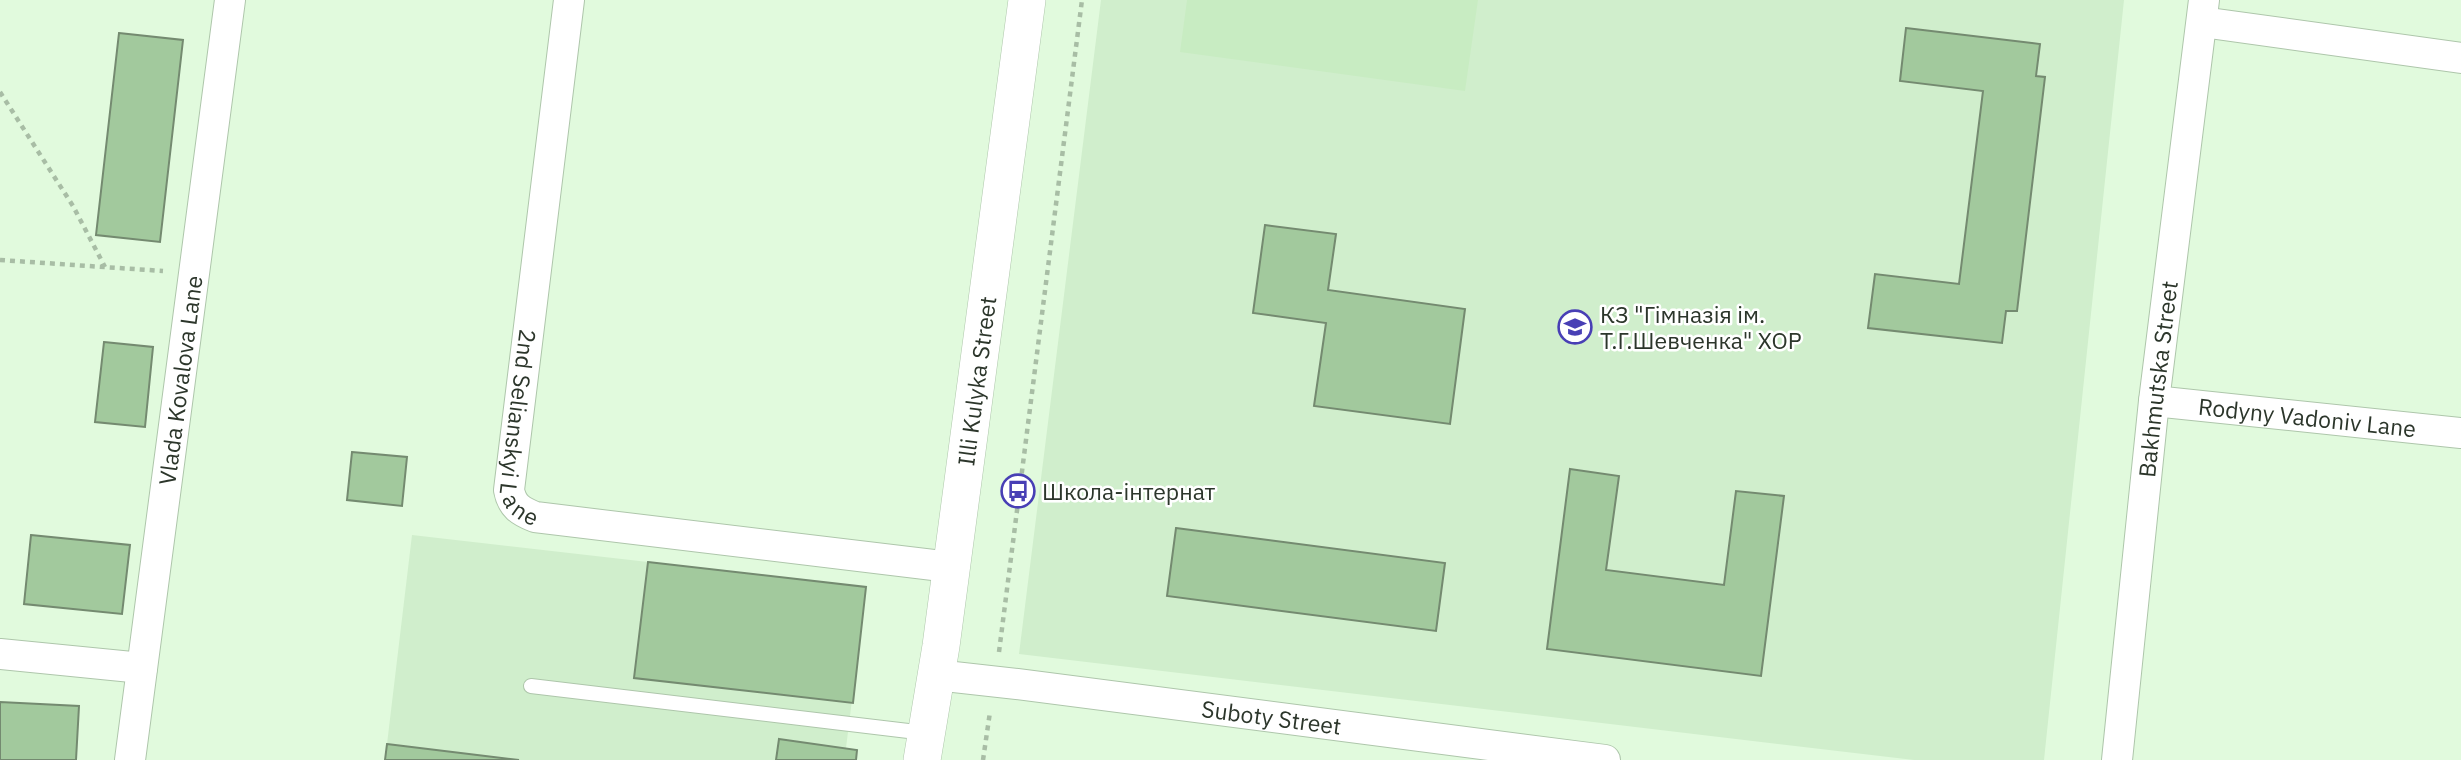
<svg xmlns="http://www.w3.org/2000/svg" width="2461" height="760" font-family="'IBM Plex Sans',sans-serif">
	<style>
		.built { fill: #d0eecc }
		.park { fill: #c8ecc2 }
		.building { fill: #a2c99d; stroke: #748a70; stroke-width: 2 }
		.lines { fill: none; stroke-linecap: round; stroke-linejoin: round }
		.service-casing { stroke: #aec6ab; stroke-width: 16 }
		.minor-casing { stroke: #aec6ab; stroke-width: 32 }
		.tertiary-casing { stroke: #aec6ab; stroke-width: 38 }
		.path { stroke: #a8bda5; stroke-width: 4.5; stroke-dasharray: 5 5; stroke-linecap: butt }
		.service { stroke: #fff; stroke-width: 14 }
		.minor { stroke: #fff; stroke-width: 30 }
		.tertiary { stroke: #fff; stroke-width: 37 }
		.labels { text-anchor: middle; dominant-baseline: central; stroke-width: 5; stroke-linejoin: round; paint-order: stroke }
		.poi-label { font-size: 23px; fill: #2c362b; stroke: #fff; text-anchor: start }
		.street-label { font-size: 23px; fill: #2c362b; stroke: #fff }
	</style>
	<rect width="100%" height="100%" fill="#e1fadd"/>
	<path class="built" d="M1101,0H2124L2044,760H1914L1019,654Z
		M412,535L866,587L846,748L857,750L856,760H519L387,744Z"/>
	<path class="park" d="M1187,0H1478L1465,91L1180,52Z"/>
	<path class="building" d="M1906,28L2040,44L2036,76L2045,77L2017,311H2006L2002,343L1868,328L1875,274L1959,284L1983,91L1900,81Z
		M119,33L183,40L160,242L96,235Z
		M1265,225L1336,234L1328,290L1465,309L1450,424L1314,406L1326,323L1253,313Z
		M104,342L153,347L145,427L95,422Z
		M352,452L407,457L402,506L347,500Z
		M1570,469L1619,476L1606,570L1724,585L1736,491L1784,496L1761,676L1547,649Z
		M1176,528L1445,563L1436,631L1167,596Z
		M31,535L130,545L122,614L24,604Z
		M648,562L866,587L853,703L634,678Z
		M0,702L79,706L76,760H0Z
		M779,739L857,750L856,760H776Z
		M387,744L519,760H385Z"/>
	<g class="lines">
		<defs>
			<path id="service" d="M531,686L925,733"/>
			<g id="minor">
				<path id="s1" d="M569,0L509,490C512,506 520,511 535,517L950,567"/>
				<path d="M2202,22L2461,58"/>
				<path id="s2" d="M2154,401L2461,433"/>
				<path d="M0,654L142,668"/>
				<path id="s3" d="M936,675L1017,684L1605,760"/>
				<path id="s4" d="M130,760L230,0"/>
				<path id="s5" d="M2117,760L2154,401L2204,0"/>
			</g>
			<g id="tertiary">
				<path id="s6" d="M922,760L941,646L1027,0"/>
			</g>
		</defs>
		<use href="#service" class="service-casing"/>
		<use href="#minor" class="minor-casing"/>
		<use href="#tertiary" class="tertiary-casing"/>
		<path class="path" d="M0,92L73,206L105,267
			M0,260L163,271
			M999,652L1082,0
			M983,760L990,712"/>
		<use href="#service" class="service"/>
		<use href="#minor" class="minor"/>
		<use href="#tertiary" class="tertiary"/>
	</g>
	<defs>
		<symbol id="school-ring" viewBox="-11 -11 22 22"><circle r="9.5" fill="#fff" stroke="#483fb5" stroke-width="1.5"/><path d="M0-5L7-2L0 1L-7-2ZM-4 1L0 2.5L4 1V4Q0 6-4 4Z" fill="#483fb5"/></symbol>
		<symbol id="bus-ring" viewBox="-11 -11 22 22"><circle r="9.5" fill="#fff" stroke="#483fb5" stroke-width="1.5"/><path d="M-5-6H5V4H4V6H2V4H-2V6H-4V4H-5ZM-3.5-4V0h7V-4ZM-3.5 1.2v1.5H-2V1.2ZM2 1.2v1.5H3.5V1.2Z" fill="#483fb5"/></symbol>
	</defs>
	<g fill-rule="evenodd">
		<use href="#school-ring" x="1556" y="308" width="38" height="38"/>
		<use href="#bus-ring" x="999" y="472" width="38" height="38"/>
	</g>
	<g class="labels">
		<g class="poi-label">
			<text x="1600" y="314">КЗ "Гімназія ім.<tspan x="1600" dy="26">Т.Г.Шевченка" ХОР</tspan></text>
			<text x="1042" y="491">Школа-інтернат</text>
		</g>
		<g class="street-label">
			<text stroke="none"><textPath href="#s4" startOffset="383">Vlada Kovalova Lane</textPath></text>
			<text stroke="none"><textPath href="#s6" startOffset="383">Illi Kulyka Street</textPath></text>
			<text stroke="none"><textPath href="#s5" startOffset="383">Bakhmutska Street</textPath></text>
			<text stroke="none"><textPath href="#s2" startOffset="154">Rodyny Vadoniv Lane</textPath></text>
			<text stroke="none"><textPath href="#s1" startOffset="434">2nd Selianskyi Lane</textPath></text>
			<text stroke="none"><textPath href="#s3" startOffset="338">Suboty Street</textPath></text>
		</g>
	</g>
</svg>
